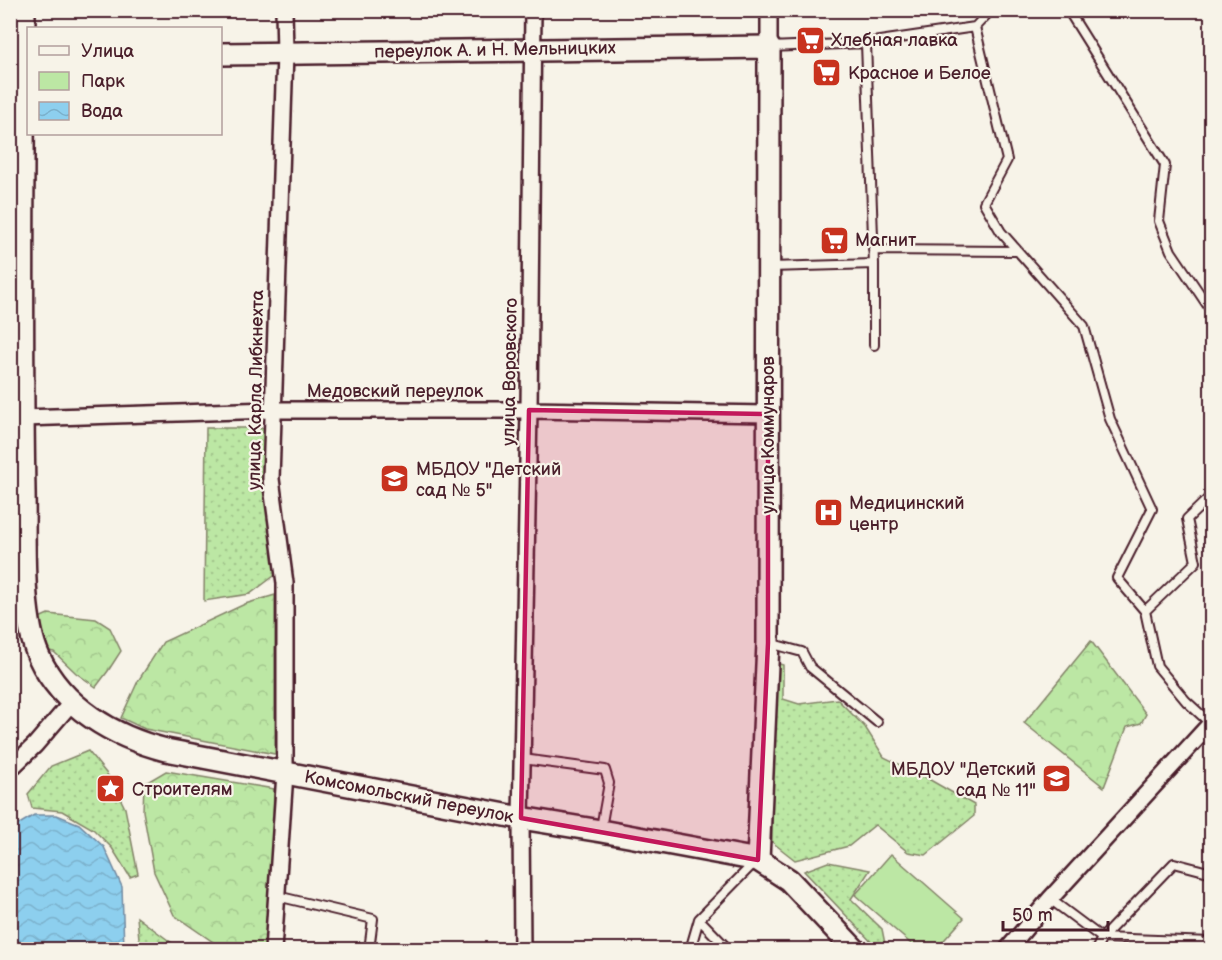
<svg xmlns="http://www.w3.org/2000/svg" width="1222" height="960" font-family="'Balsamiq Sans',sans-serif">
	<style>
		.grass { fill: url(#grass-dots); stroke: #838368; stroke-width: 1.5 }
		.forest { fill: url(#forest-crowns); stroke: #838368; stroke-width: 1.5 }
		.park { fill: #bce7a4; stroke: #838368; stroke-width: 1.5 }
		.water { fill: url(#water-waves); stroke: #7289a0; stroke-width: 1.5 }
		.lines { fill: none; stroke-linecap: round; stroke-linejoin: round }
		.lane-casing { stroke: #4a1f2b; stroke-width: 12 }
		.street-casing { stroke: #4a1f2b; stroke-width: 20 }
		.secondary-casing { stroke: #4a1f2b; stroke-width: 26 }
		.lane { stroke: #f7f3e8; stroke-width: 8 }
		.street { stroke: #f7f3e8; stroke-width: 15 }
		.secondary { stroke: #f7f3e8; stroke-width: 21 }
		.marked { fill: #c2185b; fill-opacity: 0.2; stroke: #c2185b; stroke-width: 4.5; stroke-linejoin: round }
		.labels { text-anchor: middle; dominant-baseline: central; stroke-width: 4.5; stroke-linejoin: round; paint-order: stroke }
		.poi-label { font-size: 18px; fill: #4a1f2b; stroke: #f7f3e8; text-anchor: start }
		.street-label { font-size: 18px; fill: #4a1f2b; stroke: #f7f3e8 }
	</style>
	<defs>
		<pattern id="grass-dots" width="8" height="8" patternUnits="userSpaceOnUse" patternTransform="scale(1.5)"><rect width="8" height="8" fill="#bce7a4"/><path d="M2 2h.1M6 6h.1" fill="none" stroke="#a3c68d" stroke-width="1.8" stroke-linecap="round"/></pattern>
		<pattern id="forest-crowns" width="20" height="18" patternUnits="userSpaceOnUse" patternTransform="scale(1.5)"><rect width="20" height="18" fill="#bce7a4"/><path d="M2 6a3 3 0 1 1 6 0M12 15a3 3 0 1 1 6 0" fill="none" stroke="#a3c68d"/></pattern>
		<pattern id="water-waves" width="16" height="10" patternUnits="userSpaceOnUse" patternTransform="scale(1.5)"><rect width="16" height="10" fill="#8dcfee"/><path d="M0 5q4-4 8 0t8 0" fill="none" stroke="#7bb1cc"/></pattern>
	</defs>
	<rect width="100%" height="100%" fill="#f7f3e8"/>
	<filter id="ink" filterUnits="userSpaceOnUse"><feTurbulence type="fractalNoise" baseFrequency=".0167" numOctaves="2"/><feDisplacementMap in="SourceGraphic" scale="12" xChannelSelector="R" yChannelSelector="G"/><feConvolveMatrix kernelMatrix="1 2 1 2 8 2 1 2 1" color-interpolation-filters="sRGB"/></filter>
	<g filter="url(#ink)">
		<path class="grass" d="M206,428H276L282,570L250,594L204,601Z
			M773,662L783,665V699L799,704L837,699L865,727L884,757L925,777L974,805V816L926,855L908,852L875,825L849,846L795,860L772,842Z
			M88,751L110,778L125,808L138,874L130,877L112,848L93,829L62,811L32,808L28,794L51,766Z
			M828,862L870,870L851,899L882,929L886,949H878L804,871Z
			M137,917L180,949H140Z"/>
		<path class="forest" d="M275,595V754L145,729L121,718L138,681L163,642L245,604Z
			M48,614L96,619L110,628L121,651L108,671L96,687L76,673L54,652L43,650L37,619Z
			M1091,641L1146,714L1141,723L1127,727L1104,787L1024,723Z
			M166,771L274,789L269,949H233L219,946L174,915L154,872L143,811L144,784Z"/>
		<path class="park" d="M891,854L964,918L936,949H917L855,895Z"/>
		<path class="water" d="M34,815H57L79,824L104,847L122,887L124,949H11V829Z"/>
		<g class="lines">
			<defs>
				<path id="lane" d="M1068,10L1165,165L1159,221L1171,251L1212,312
					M975,27L1007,160L984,203L1001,232L1084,326L1110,419L1152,509L1117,578L1145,611
					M866,43L874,264V345
					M770,47L866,43L975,27L991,10
					M873,250L1017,251
					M770,267L874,264
					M769,643L802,652L810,667L877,722
					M1210,723L1186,701L1157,666L1145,611L1196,562L1187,519L1212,495
					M523,759L605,770L609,783L601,828
					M277,896L373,919L369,950
					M1050,899L1102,938L1212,942
					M690,950L699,919
					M729,950L699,919L754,863
					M1096,950L1102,938L1174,863L1212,873"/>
				<path id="street" d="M769,47V10
					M23,418L272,410H529L768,414
					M10,769L35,745L72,702
					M273,950L285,773V583L271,479L285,53L284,10
					M522,950L521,818L529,410L533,10
					M1007,950L1050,899L1212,722"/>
				<path id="secondary" d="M24,10C23,171 21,331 24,491C25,536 20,616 39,657C62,707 114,737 166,750L521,818L601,831L758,860L789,880L855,950
					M220,54L769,47L768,643L758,860"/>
			</defs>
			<use href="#lane" class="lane-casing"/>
			<use href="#street" class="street-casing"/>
			<use href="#secondary" class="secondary-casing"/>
			<use href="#lane" class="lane"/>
			<use href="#street" class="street"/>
			<use href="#secondary" class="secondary"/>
		</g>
	</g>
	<path class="marked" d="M529,410L768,414V643L758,860L521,818Z"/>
	<defs>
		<symbol id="supermarket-square" viewBox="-11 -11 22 22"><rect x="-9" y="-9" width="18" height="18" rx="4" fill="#c8321e" stroke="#f7f3e8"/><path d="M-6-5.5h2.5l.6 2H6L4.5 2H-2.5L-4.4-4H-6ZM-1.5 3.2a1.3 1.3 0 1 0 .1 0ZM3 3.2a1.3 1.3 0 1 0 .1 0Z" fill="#fff"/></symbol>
		<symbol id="school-square" viewBox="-11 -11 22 22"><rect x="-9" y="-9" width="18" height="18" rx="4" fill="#c8321e" stroke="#f7f3e8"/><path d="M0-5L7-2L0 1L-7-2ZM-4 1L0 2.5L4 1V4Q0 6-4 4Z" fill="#fff"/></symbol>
		<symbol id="hospital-square" viewBox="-11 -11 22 22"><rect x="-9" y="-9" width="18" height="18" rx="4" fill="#c8321e" stroke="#f7f3e8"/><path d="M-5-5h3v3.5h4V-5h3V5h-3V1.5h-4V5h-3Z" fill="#fff"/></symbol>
		<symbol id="sight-square" viewBox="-11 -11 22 22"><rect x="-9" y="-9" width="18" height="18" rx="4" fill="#c8321e" stroke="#f7f3e8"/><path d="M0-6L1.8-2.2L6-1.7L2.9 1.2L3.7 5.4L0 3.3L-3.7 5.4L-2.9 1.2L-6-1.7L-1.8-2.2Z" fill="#fff"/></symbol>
	</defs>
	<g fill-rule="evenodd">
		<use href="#supermarket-square" x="794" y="24" width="33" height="33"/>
		<use href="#supermarket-square" x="810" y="56" width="33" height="33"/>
		<use href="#supermarket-square" x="818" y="224" width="33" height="33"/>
		<use href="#school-square" x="378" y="462" width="33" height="33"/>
		<use href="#hospital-square" x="812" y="496" width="33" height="33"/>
		<use href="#school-square" x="1040" y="762" width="33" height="33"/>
		<use href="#sight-square" x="94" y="772" width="33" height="33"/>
	</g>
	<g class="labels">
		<g class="poi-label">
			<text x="831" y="40">Хлебная лавка</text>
			<text x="848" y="73">Красное и Белое</text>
			<text x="855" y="240">Магнит</text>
			<text x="416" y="469">МБДОУ "Детский<tspan x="416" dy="21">сад № 5"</tspan></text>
			<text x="849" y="503">Медицинский<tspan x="849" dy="21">центр</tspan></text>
			<text x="1036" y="769" text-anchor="end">МБДОУ "Детский<tspan x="1036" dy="21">сад № 11"</tspan></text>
			<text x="132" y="789">Строителям</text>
		</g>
		<g class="street-label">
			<text transform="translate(495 50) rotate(-1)">переулок А. и Н. Мельницких</text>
			<text transform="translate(510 372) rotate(-89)">улица Воровского</text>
			<text transform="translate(256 390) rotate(-89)">улица Карла Либкнехта</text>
			<text x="395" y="391">Медовский переулок</text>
			<text transform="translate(768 435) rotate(-90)">улица Коммунаров</text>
			<text transform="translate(409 797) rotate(11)">Комсомольский переулок</text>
		</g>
	</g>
	<rect width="1222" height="960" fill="none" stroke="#f7f3e8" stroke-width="36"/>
	<rect x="18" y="18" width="1186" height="924" fill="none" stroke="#4a1f2b" stroke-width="2" filter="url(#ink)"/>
	<rect x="27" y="27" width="195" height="108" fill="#f7f3e8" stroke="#b29e9c" stroke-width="1.5"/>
	<rect x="39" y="46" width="30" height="9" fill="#f7f3e8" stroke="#b29e9c" stroke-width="1.5"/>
	<text x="81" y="57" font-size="18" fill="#4a1f2b">Улица</text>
	<rect x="39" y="72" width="30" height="18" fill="#bce7a4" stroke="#b29e9c" stroke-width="1.5"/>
	<text x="81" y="87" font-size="18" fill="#4a1f2b">Парк</text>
	<rect x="39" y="102" width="30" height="18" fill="url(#water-waves)" stroke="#b29e9c" stroke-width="1.5"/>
	<text x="81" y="117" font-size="18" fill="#4a1f2b">Вода</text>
	<path d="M1003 921v9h105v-9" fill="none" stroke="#4a1f2b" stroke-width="3"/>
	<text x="1012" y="921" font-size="18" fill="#4a1f2b" stroke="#f7f3e8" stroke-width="4.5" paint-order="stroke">50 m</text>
</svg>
